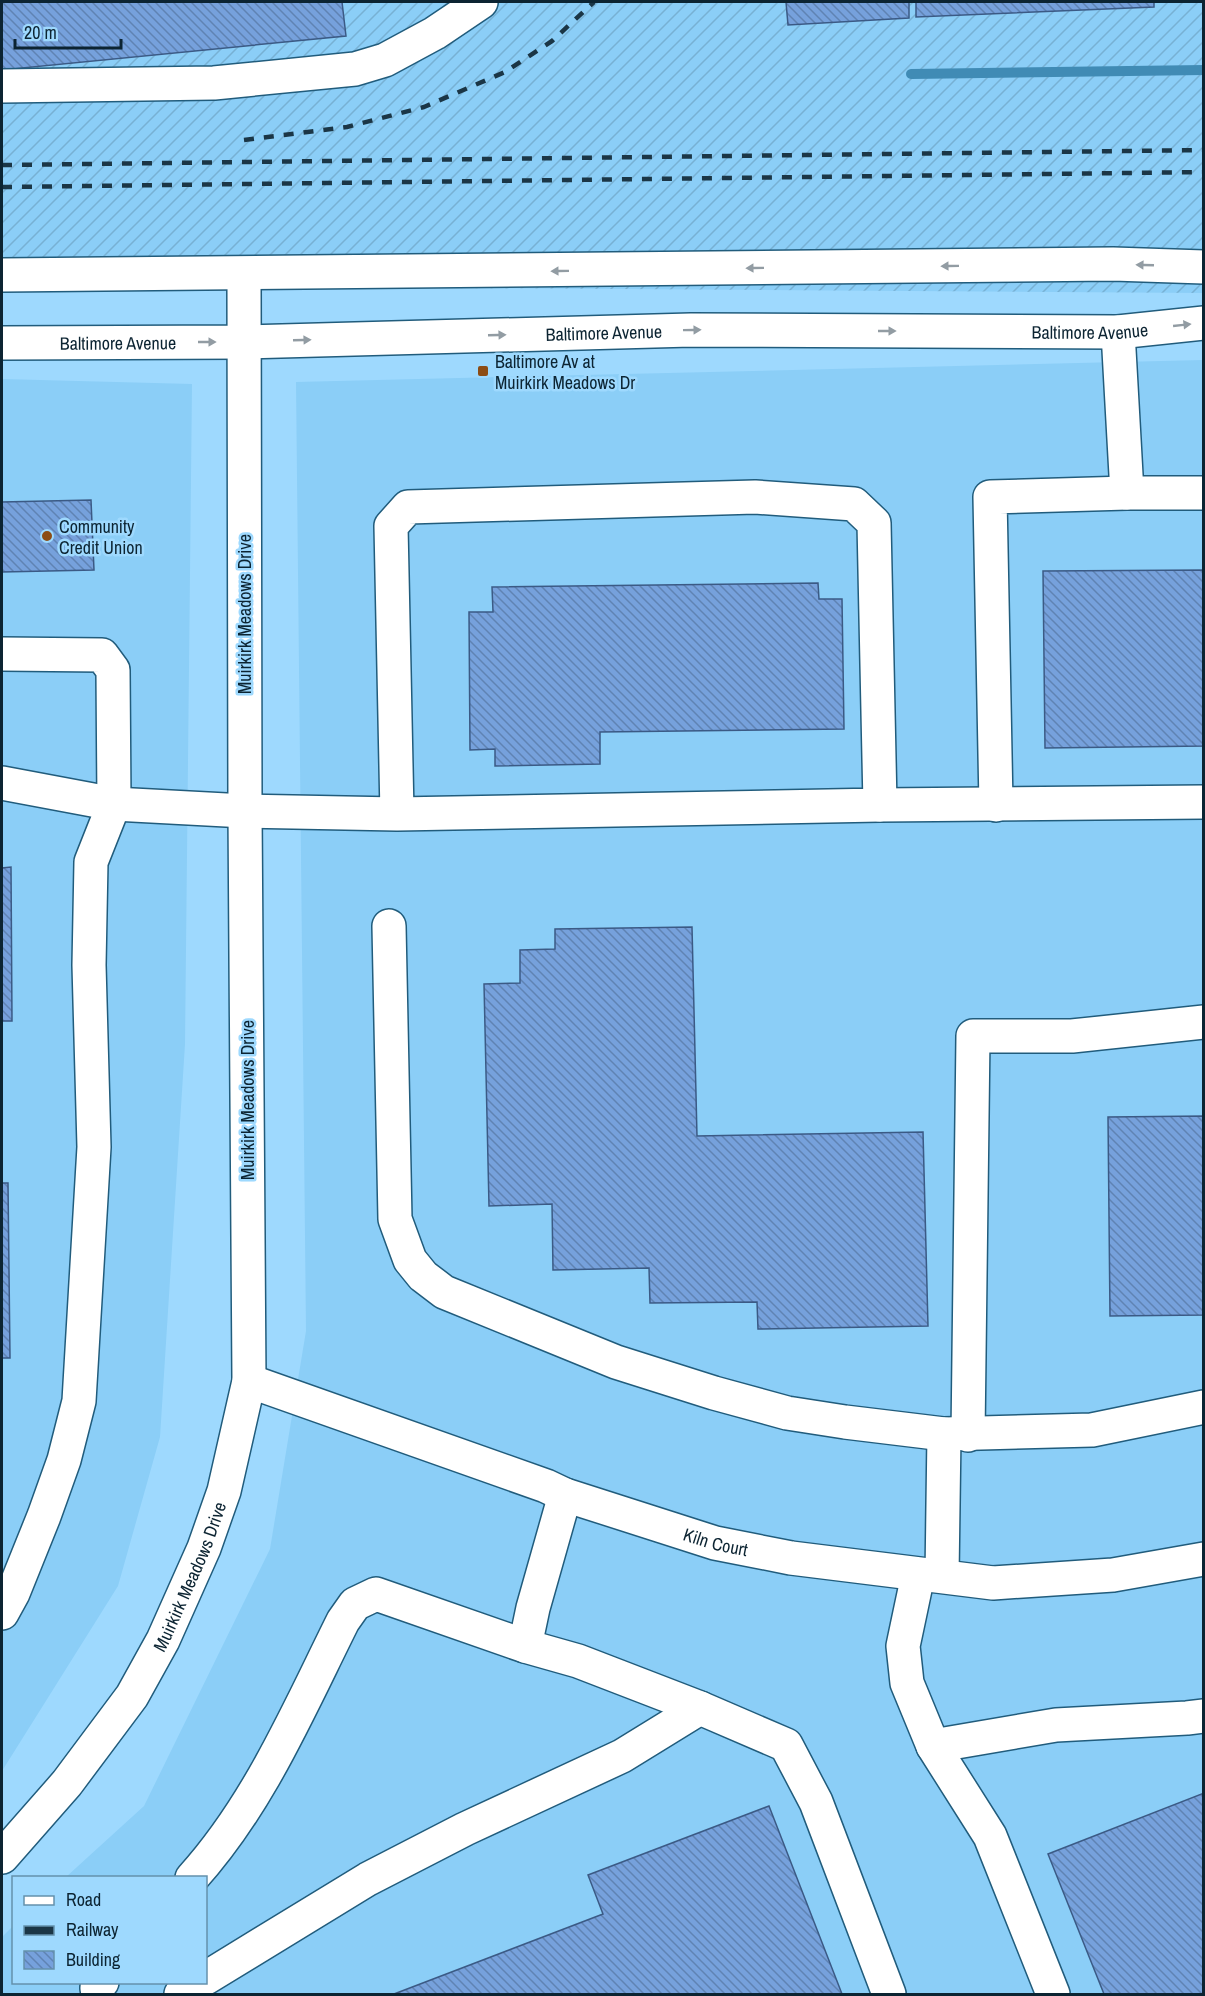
<svg xmlns="http://www.w3.org/2000/svg" width="1205" height="1996" font-family="'Archivo Narrow',sans-serif">
	<style>
		.built { fill: #8bcef7 }
		.industrial { fill: url(#industrial-furrows) }
		.lines { fill: none; stroke-linecap: round; stroke-linejoin: round }
		.stream { stroke: #408bb5; stroke-width: 10 }
		.building { fill: url(#building-back-hatch); stroke: #3b5a85; stroke-width: 1.5 }
		.minor-casing { stroke: #215c7c; stroke-width: 36 }
		.major-casing { stroke: #215c7c; stroke-width: 36 }
		.minor { stroke: #fff; stroke-width: 33 }
		.major { stroke: #fff; stroke-width: 33 }
		.rail { stroke: #1b3646; stroke-width: 4.5; stroke-dasharray: 10 10; stroke-linecap: butt }
		.oneway { fill: #929ca3 }
		.poi-dot { fill: #8c4c14; stroke: #9ed9fe; stroke-width: 2 }
		.labels { text-anchor: middle; dominant-baseline: central; stroke-width: 5; stroke-linejoin: round; paint-order: stroke }
		.street-label { font-size: 18px; fill: #0c2432; stroke: #9ed9fe }
		.poi-label { font-size: 18px; fill: #0c2432; stroke: #9ed9fe; text-anchor: start }
	</style>
	<defs>
		<pattern id="industrial-furrows" width="10" height="10" patternUnits="userSpaceOnUse" patternTransform="scale(1.5)"><rect width="10" height="10" fill="#8bcef7"/><path d="M-1 1l2-2M0 10L10 0M9 11l2-2" fill="none" stroke="#77b1d4"/></pattern>
		<pattern id="building-back-hatch" width="6" height="6" patternUnits="userSpaceOnUse" patternTransform="scale(1.5)"><rect width="6" height="6" fill="#76a1dc"/><path d="M-1 5l2 2M0 0l6 6M5-1l2 2" fill="none" stroke="#5f83b3"/></pattern>
	</defs>
	<rect width="100%" height="100%" fill="#9ed9fe"/>
	<path class="built" d="M1203,360V1994H2V1937L13,1926L14,1982H206V1878L66,1877L144,1806L270,1549L306,1331L296,382Z
		M2,379L192,384L185,1044L160,1437L118,1586L2,1771Z"/>
	<path class="industrial" d="M2,2H1203V293L2,285Z"/>
	<g class="lines">
		<path class="stream" d="M911,74L1204,70"/>
	</g>
	<path class="building" d="M2,2H342L346,36L2,70Z
		M786,2H909V18L788,25Z
		M916,2H1154V7L916,17Z
		M91,500L94,570L2,572V502Z
		M1204,570V746L1045,748L1043,571Z
		M818,583L819,599H842L844,729L600,732V764L495,766V749L470,750L469,612H493L492,587Z
		M11,867L12,1021H2V868Z
		M692,927L697,1136L923,1132L928,1326L758,1329L757,1302L650,1303L649,1268L553,1270L552,1204L489,1206L484,984L520,983V950L555,949V929Z
		M1204,1116V1315L1110,1316L1108,1117Z
		M2,1183H8L10,1358H2Z
		M1204,1793V1994H1104L1048,1854Z
		M769,1806L842,1994H394L603,1914L588,1875Z"/>
	<g class="lines">
		<defs>
			<g id="minor">
				<path d="M2,86L214,83L355,69L385,60L435,33L481,2"/>
				<path d="M1118,332L1127,493H1204"/>
				<path d="M2,654L102,655L113,670L114,804L91,862L89,965L94,1147L79,1401L64,1460L44,1516L13,1593L2,1613"/>
				<path d="M2,783L114,804L245,811L397,814L880,805L874,523L854,504L755,497L408,507L391,526L397,814"/>
				<path d="M880,805L1204,802"/>
				<path d="M996,805L990,497L1127,493"/>
				<path d="M389,926L395,1219L410,1260L423,1276L444,1292L616,1362L714,1393L787,1413L845,1422L944,1434L1092,1430L1204,1407"/>
				<path id="s1" d="M249,1381L546,1486L565,1495L715,1543L791,1558L993,1583L1113,1575L1204,1559"/>
				<path d="M968,1435L973,1036H1072L1204,1022"/>
				<path d="M918,1575L903,1646L907,1683L933,1746L990,1836L1053,1994"/>
				<path d="M942,1576L944,1434"/>
				<path d="M525,1646L533,1608L565,1495"/>
				<path d="M933,1746L1056,1725L1187,1718L1204,1716"/>
				<path d="M192,1878C259,1804 299,1709 343,1621L355,1604L376,1594L525,1646L578,1661L700,1708"/>
				<path d="M206,1978L368,1879L465,1829L622,1756L700,1708L786,1745L816,1802L889,1994"/>
				<path d="M98,1994L97,1988L102,1982"/>
				<path d="M181,1994L199,1982"/>
			</g>
			<g id="major">
				<path d="M2,275L1113,264L1204,267"/>
				<path id="s2" d="M2,343L243,342L691,330L1118,332L1204,323"/>
				<path id="s3" d="M2,1857L67,1783L132,1696L163,1640L204,1548L224,1491L249,1381L245,811L244,274"/>
			</g>
		</defs>
		<use href="#minor" class="minor-casing"/>
		<use href="#major" class="major-casing"/>
		<use href="#minor" class="minor"/>
		<use href="#major" class="major"/>
		<path class="rail" d="M244,140L347,127L424,107L505,72L552,41L594,2
			M2,165L1204,150
			M2,187L1204,172"/>
	</g>
	<defs><path id="oneway-solid" d="M-6-.8H1V-3.2L6.5 0L1 3.2V.8H-6Z" transform="scale(1.5)"/></defs>
	<g class="oneway">
		<use href="#oneway-solid" transform="translate(1145 265) rotate(-178)"/>
		<use href="#oneway-solid" transform="translate(950 266) rotate(179)"/>
		<use href="#oneway-solid" transform="translate(755 268) rotate(179)"/>
		<use href="#oneway-solid" transform="translate(560 271) rotate(179)"/>
		<use href="#oneway-solid" transform="translate(1182 325) rotate(-6)"/>
		<use href="#oneway-solid" transform="translate(692 330) rotate(-1)"/>
		<use href="#oneway-solid" transform="translate(887 331)"/>
		<use href="#oneway-solid" transform="translate(497 335) rotate(-2)"/>
		<use href="#oneway-solid" transform="translate(302 340) rotate(-2)"/>
		<use href="#oneway-solid" transform="translate(207 342)"/>
	</g>
	<g class="poi-dot">
		<rect x="477" y="365" width="12" height="12" rx="3"/>
		<circle cx="47" cy="536" r="6"/>
	</g>
	<g class="labels">
		<g class="street-label">
			<text stroke="none"><textPath href="#s2" startOffset="1088">Baltimore Avenue</textPath></text>
			<text stroke="none"><textPath href="#s2" startOffset="602">Baltimore Avenue</textPath></text>
			<text stroke="none"><textPath href="#s2" startOffset="116">Baltimore Avenue</textPath></text>
			<text transform="translate(244 614) rotate(-90)">Muirkirk Meadows Drive</text>
			<text transform="translate(247 1100) rotate(-90)">Muirkirk Meadows Drive</text>
			<text stroke="none"><textPath href="#s1" startOffset="494">Kiln Court</textPath></text>
			<text stroke="none"><textPath href="#s3" startOffset="340">Muirkirk Meadows Drive</textPath></text>
		</g>
		<g class="poi-label">
			<text x="495" y="361">Baltimore Av at<tspan x="495" dy="21">Muirkirk Meadows Dr</tspan></text>
			<text x="59" y="526">Community<tspan x="59" dy="21">Credit Union</tspan></text>
		</g>
	</g>
	<rect width="1205" height="1996" fill="none" stroke="#0c2432" stroke-width="6"/>
	<rect x="12" y="1876" width="195" height="108" fill="#9ed9fe" stroke="#6491ac" stroke-width="1.5"/>
	<rect x="24" y="1896" width="30" height="9" fill="#ffffff" stroke="#6491ac" stroke-width="1.5"/>
	<text x="66" y="1906" font-size="18" fill="#0c2432">Road</text>
	<rect x="24" y="1926" width="30" height="9" fill="#1b3646" stroke="#6491ac" stroke-width="1.5"/>
	<text x="66" y="1936" font-size="18" fill="#0c2432">Railway</text>
	<rect x="24" y="1951" width="30" height="18" fill="url(#building-back-hatch)" stroke="#6491ac" stroke-width="1.5"/>
	<text x="66" y="1966" font-size="18" fill="#0c2432">Building</text>
	<path d="M15 39v9h106v-9" fill="none" stroke="#0c2432" stroke-width="3"/>
	<text x="24" y="39" font-size="18" fill="#0c2432" stroke="#9ed9fe" stroke-width="4.5" paint-order="stroke">20 m</text>
</svg>
